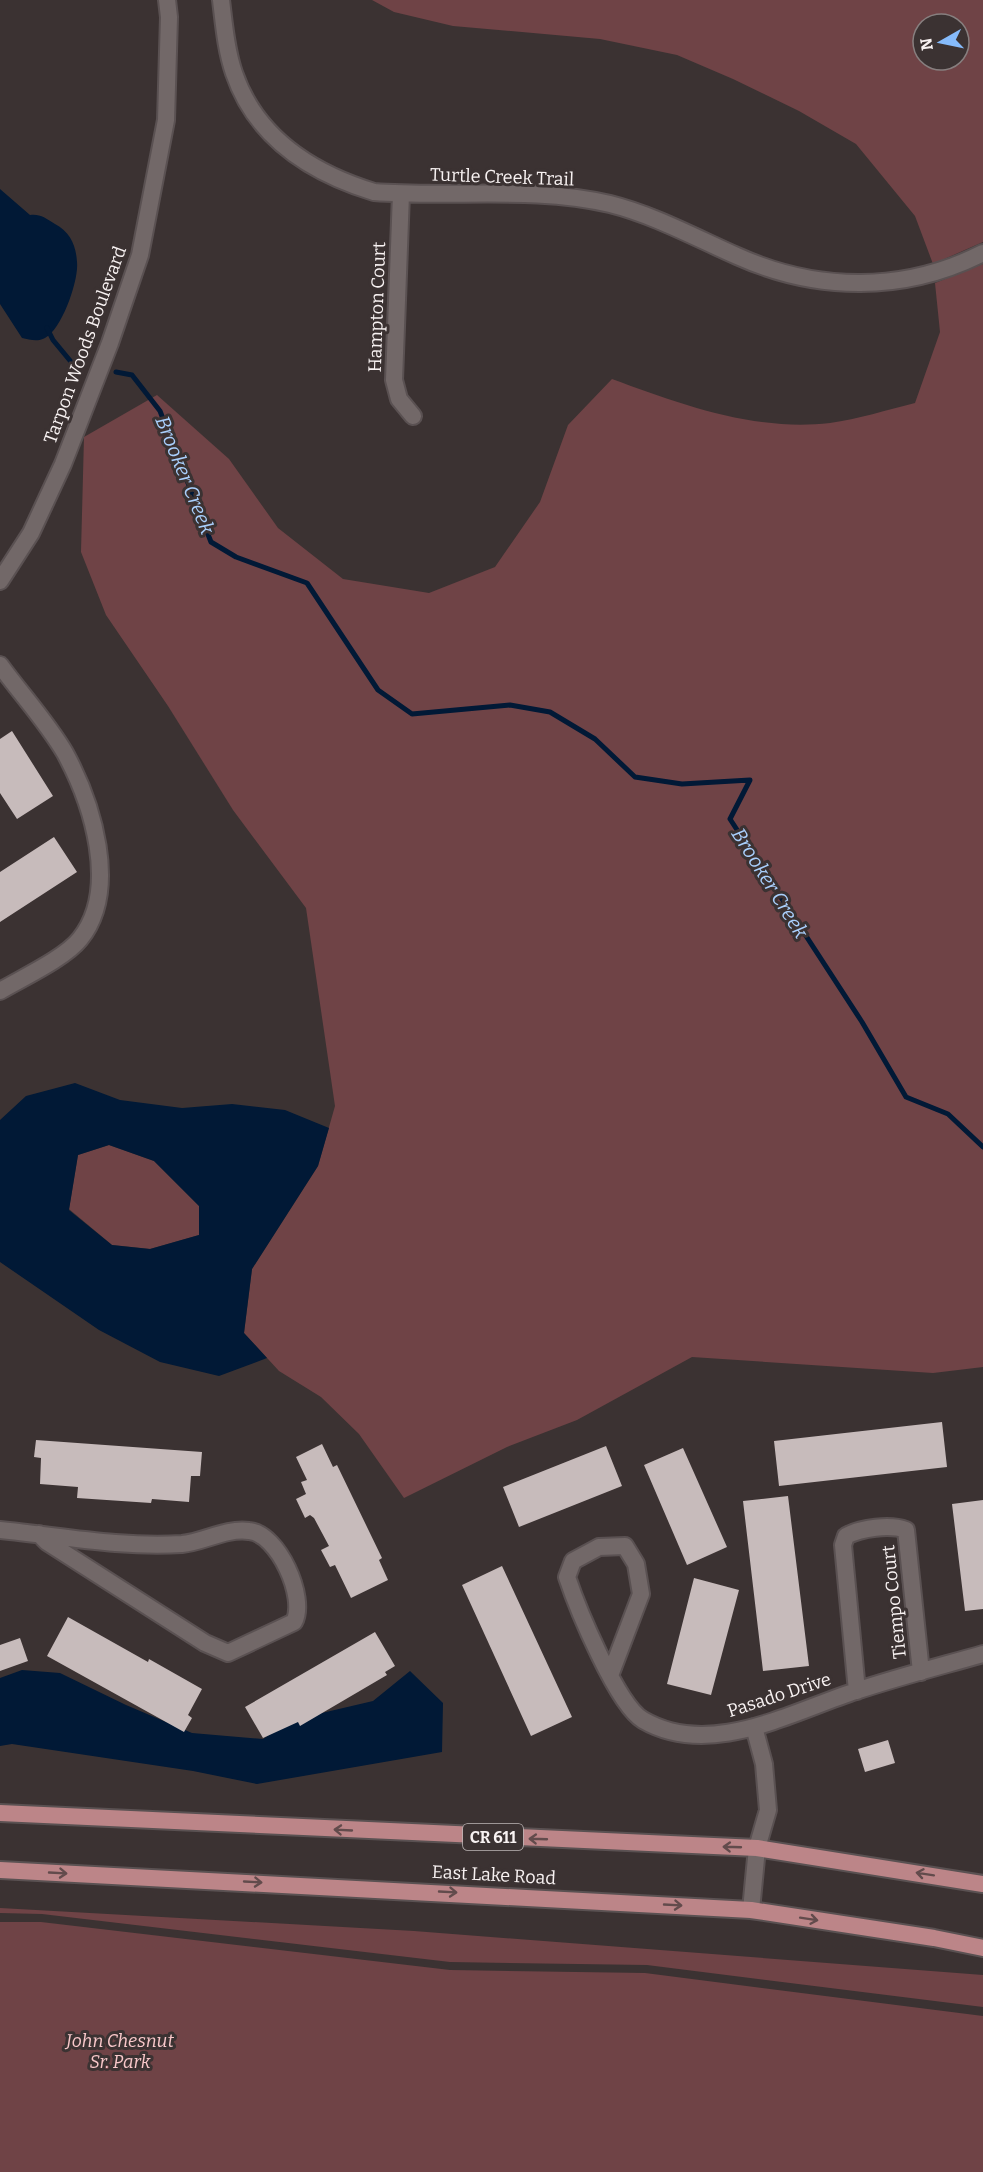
<svg xmlns="http://www.w3.org/2000/svg" width="983" height="2172" font-family="Bitter,serif">
	<style>
		.green { fill: #6f4346; fill-rule: evenodd }
		.water { fill: #011936; fill-rule: evenodd }
		.lines { fill: none; stroke-linecap: round; stroke-linejoin: round }
		.stream { stroke: #011936; stroke-width: 5 }
		.building { fill: #c7bbbb }
		.minor-casing { stroke: #5a5152; stroke-width: 20 }
		.tertiary-casing { stroke: #5a5152; stroke-width: 20 }
		.primary-casing { stroke: #5a5152; stroke-width: 20 }
		.minor { stroke: #726868; stroke-width: 16 }
		.tertiary { stroke: #726868; stroke-width: 16 }
		.primary { stroke: #bc8588; stroke-width: 16 }
		.oneway { stroke: #624b4c }
		.labels { text-anchor: middle; dominant-baseline: central; stroke-width: 6; stroke-linejoin: round; paint-order: stroke }
		.shield { fill: #3b3232; stroke: #bfb8b8; stroke-width: 1.5 }
		.shield-label { font-size: 16px; font-weight: bold; fill: #f8f2f2 }
		.street-label { font-size: 18px; fill: #f8f2f2; stroke: #3b3232 }
		.park-label { font-size: 18px; font-style: italic; fill: #f9c8ca; stroke: #3b3232 }
		.water-label { font-size: 20px; font-style: italic; fill: #a9cffc; stroke: #3b3232 }
	</style>
	<rect width="100%" height="100%" fill="#3b3232"/>
	<path class="green" d="M372,0H983V242L933,264L915,216L856,144L799,111L733,79L677,55L600,39L453,26L394,12ZM923,24H959V60H923Z
		M983,264V1367L933,1373L692,1357L577,1420L507,1447L404,1498L359,1434L321,1397L279,1371L244,1333L252,1269L318,1166L335,1106L306,908L233,810L168,706L106,615L81,552L84,437L157,395L229,459L278,528L343,579L429,593L495,567L540,502L568,425L612,379C680,404 755,432 830,423C858,419 887,410 915,403L940,332L935,283Z
		M109,1145L154,1161L199,1206V1235L150,1249L112,1245L69,1209L78,1155Z
		M0,1908L414,1931L983,1975V2007L647,1965L450,1962L42,1914L0,1913Z
		M0,1922H41L450,1970L645,1973L983,2016V2172H0Z"/>
	<path class="water" d="M0,189L30,215C41,214 45,218 55,224C70,232 76,245 77,262C79,280 62,329 45,338C38,342 30,340 22,338L0,304Z
		M75,1083L120,1100L182,1108L232,1104L285,1110L329,1128L318,1166L252,1269L244,1333L267,1358L219,1376L160,1362L99,1330L0,1262V1120L26,1096ZM109,1145L154,1161L199,1206V1235L150,1249L112,1245L69,1210L78,1155Z
		M22,1670L60,1673L126,1705L192,1733L263,1739L292,1720L373,1701L410,1671L443,1703L442,1752L257,1784L193,1771L12,1744L0,1746V1678Z"/>
	<g class="lines">
		<path class="stream" d="M47,328L53,340L72,363L84,366
			M116,372L132,375L160,411L211,542L236,557L307,583L378,690L412,714L510,705L550,712L595,739L635,777L682,784L750,780L730,819L862,1022L906,1097L948,1114L983,1147"/>
	</g>
	<path class="building" d="M12,731L53,796L17,819L0,793V739Z
		M54,837L77,872L0,922V872Z
		M942,1422L947,1467L779,1486L774,1441Z
		M36,1440L202,1452L200,1476H191L189,1502L152,1499L151,1503L77,1498L78,1487L40,1484L41,1458L34,1457Z
		M322,1444L333,1467L337,1465L382,1558L379,1560L388,1580L351,1598L335,1565L330,1567L321,1550L329,1546L314,1518L310,1515L305,1518L296,1499L306,1494L301,1482L307,1480L296,1457Z
		M606,1446L622,1486L519,1527L503,1487Z
		M683,1448L727,1547L687,1565L644,1465Z
		M788,1496L809,1666L763,1671L743,1501Z
		M983,1500V1609L965,1611L952,1504Z
		M502,1566L572,1717L531,1736L462,1585Z
		M694,1578L739,1590L711,1695L667,1684Z
		M68,1617L148,1662L149,1659L202,1689L188,1715L192,1718L184,1732L47,1656Z
		M375,1632L395,1666L385,1672L387,1675L300,1726L298,1722L263,1738L245,1707Z
		M20,1638L28,1661L0,1671V1645Z
		M888,1740L895,1763L865,1772L858,1749Z"/>
	<g class="lines">
		<defs>
			<path id="minor" d="M221,0C224,24 226,50 234,73C256,138 312,173 374,192C452,198 534,186 610,204C654,215 696,238 737,256C817,292 904,293 983,253
				M401,194L394,380L399,399L413,416
				M0,665C21,694 47,722 65,753C92,803 120,889 80,939C65,958 22,978 0,991
				M0,1530C60,1536 122,1548 182,1544C204,1542 225,1528 249,1531C278,1533 307,1598 294,1622L228,1653L205,1643L47,1542L39,1534
				M611,1673L641,1594L636,1564L625,1546L599,1547L573,1561L567,1577C577,1607 617,1705 643,1720C710,1759 791,1712 856,1691C898,1677 941,1666 983,1654
				M857,1691L843,1545L846,1536C861,1528 890,1524 906,1530L921,1672
				M751,1910L757,1848L768,1810L764,1764L754,1727"/>
			<path id="tertiary" d="M0,581L31,533L63,464L110,343L140,255L166,120L169,17L167,0"/>
			<path id="primary" d="M0,1813L757,1848L983,1884
				M0,1870L751,1910L934,1938L983,1948"/>
		</defs>
		<use href="#minor" class="minor-casing"/>
		<use href="#tertiary" class="tertiary-casing"/>
		<use href="#primary" class="primary-casing"/>
		<use href="#minor" class="minor"/>
		<use href="#tertiary" class="tertiary"/>
		<use href="#primary" class="primary"/>
	</g>
	<defs><path id="oneway-shaft" d="M-6 0H5M1.5-3L5.5 0L1.5 3" fill="none" stroke-width="1.6" stroke-linecap="round" stroke-linejoin="round" transform="scale(1.5)"/></defs>
	<g class="oneway">
		<use href="#oneway-shaft" transform="translate(343 1830) rotate(-177)"/>
		<use href="#oneway-shaft" transform="translate(538 1839) rotate(-178)"/>
		<use href="#oneway-shaft" transform="translate(732 1847) rotate(-178)"/>
		<use href="#oneway-shaft" transform="translate(58 1873) rotate(3)"/>
		<use href="#oneway-shaft" transform="translate(925 1874) rotate(-171)"/>
		<use href="#oneway-shaft" transform="translate(253 1882) rotate(3)"/>
		<use href="#oneway-shaft" transform="translate(448 1892) rotate(3)"/>
		<use href="#oneway-shaft" transform="translate(673 1905) rotate(3)"/>
		<use href="#oneway-shaft" transform="translate(809 1919) rotate(9)"/>
	</g>
	<g class="labels">
		<rect class="shield" x="463" y="1824" width="60" height="26" rx="4.5"/>
		<g class="shield-label">
			<text x="493" y="1837">CR 611</text>
		</g>
		<g class="street-label">
			<text transform="translate(502 177) rotate(2)">Turtle Creek Trail</text>
			<text transform="translate(377 307) rotate(-88)">Hampton Court</text>
			<text transform="translate(85 345) rotate(-70)">Tarpon Woods Boulevard</text>
			<text transform="translate(894 1602) rotate(-96)">Tiempo Court</text>
			<text transform="translate(779 1695) rotate(-18)">Pasado Drive</text>
			<text transform="translate(494 1875) rotate(3)">East Lake Road</text>
		</g>
		<g class="park-label">
			<text x="120" y="2041">John Chesnut<tspan x="120" dy="21">Sr. Park</tspan></text>
		</g>
		<g class="water-label">
			<text transform="translate(185 475) rotate(68)">Brooker Creek</text>
			<text transform="translate(770 883) rotate(58)">Brooker Creek</text>
		</g>
	</g>
	<g transform="translate(941 42) rotate(261)"><circle r="28" fill="#3b3232" stroke="#877f7f" stroke-width="1.5"/>
	<path d="M0-4.5L10 22L0 15L-10 22Z" fill="#86bbfb"/>
	<text y="-9" font-size="16" font-weight="bold" text-anchor="middle" fill="#f8f2f2">N</text>
	</g>
</svg>
